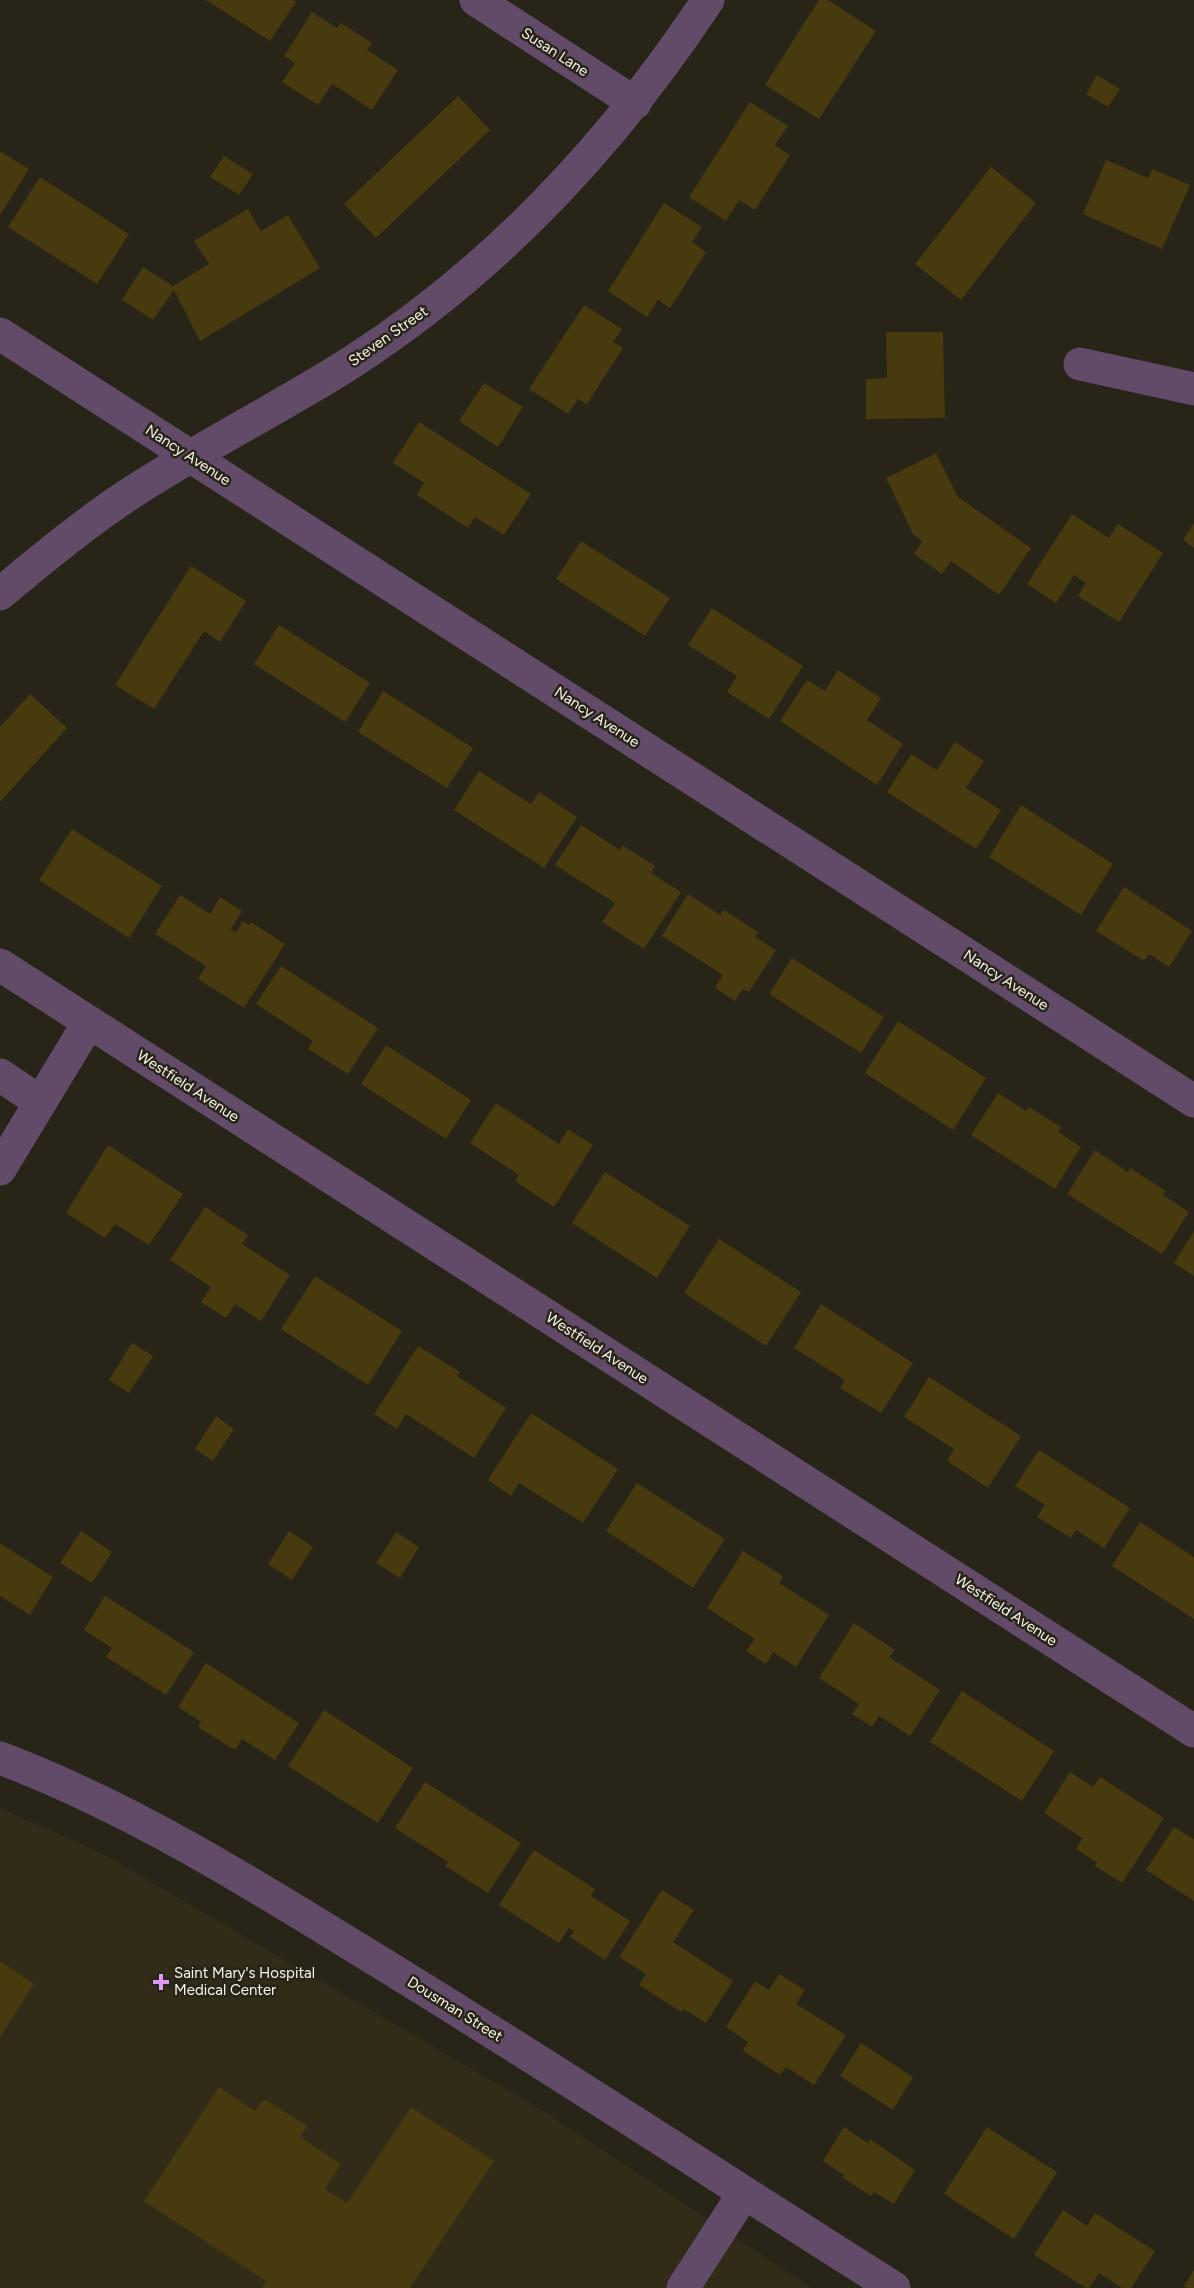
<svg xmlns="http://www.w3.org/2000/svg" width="1194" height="2288" font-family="Figtree,sans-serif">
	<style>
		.built { fill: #312b17 }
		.building { fill: #463a0e }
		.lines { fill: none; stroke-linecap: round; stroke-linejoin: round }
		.minor { stroke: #614b69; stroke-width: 33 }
		.poi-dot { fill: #dd99f4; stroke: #282417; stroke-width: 2 }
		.labels { text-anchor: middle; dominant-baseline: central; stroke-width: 5; stroke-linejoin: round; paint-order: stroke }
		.street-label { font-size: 15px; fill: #f7f5ec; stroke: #282417 }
		.poi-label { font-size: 15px; fill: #f7f5ec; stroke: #282417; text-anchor: start }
	</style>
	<rect width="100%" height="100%" fill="#282417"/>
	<path class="built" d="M0,1808L101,1853L542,2110L812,2288H0Z"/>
	<path class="building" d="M206,0H293L296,2L270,41Z
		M819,0H828L876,31L819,119L765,85Z
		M312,12L337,28L341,23L372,43L367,50L398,70L372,110L332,84L318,105L282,82L295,63L284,56Z
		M1097,75L1120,89L1108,107L1086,94Z
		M458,96L490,130L376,238L344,204Z
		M750,102L788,126L775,145L790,155L755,210L739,200L726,221L689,197Z
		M0,151L29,169L0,215Z
		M224,156L253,174L239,195L210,177Z
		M1106,160L1148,178L1152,169L1190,185L1162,249L1083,214Z
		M991,167L1036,203L961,300L915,264Z
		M40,177L129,234L97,284L8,227Z
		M664,203L702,227L692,242L706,252L670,308L658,300L647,317L608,291Z
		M248,209L261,231L288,215L320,268L200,341L174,290L153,320L122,300L143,267L173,286L209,264L194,241Z
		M584,305L622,329L613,342L623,348L587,404L578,399L568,414L529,389Z
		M886,332H943L945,418L866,419V379L887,378Z
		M484,383L523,407L498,447L459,421Z
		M419,422L531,494L504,535L475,517L468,528L417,495L424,483L393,463Z
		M936,453L958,497L1031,548L999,595L951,561L942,574L914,554L922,541L913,534L886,478Z
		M1072,514L1109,538L1118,524L1163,553L1119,622L1078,596L1086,583L1074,575L1056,603L1027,584Z
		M1194,523V548L1183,540Z
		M581,541L670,598L645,636L556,579Z
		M191,566L246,601L220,642L204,631L154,709L115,685Z
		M712,608L803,666L769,719L727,692L737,676L688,645Z
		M279,625L370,683L345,722L254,664Z
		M838,670L881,698L867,720L903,744L877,785L780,721L807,680L825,691Z
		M383,691L473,748L447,788L358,732Z
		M30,694L67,728L0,802V727Z
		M955,742L984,761L966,788L1001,810L976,849L887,792L911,754L937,770Z
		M479,771L531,804L539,792L577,817L544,868L454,810Z
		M1021,805L1113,864L1081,915L989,857Z
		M581,825L620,850L622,845L655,866L651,873L681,892L644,949L602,922L615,903L555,865Z
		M72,829L162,886L129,938L39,880Z
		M1124,887L1192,931L1169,967L1149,954L1144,961L1096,931Z
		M688,894L720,915L724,910L758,932L755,937L776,950L749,992L743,989L735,1001L715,988L723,975L662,936Z
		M180,895L210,914L220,897L242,911L231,929L236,932L243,921L249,925L251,922L285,944L244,1008L198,979L206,966L155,934Z
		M792,958L884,1017L861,1053L769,994Z
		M281,966L378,1028L348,1074L308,1049L313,1041L256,1004Z
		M898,1021L986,1078L953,1130L865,1073Z
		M386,1045L471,1100L446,1139L361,1084Z
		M998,1093L1026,1111L1029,1107L1061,1127L1058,1132L1081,1147L1055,1189L971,1135Z
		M496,1103L559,1144L568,1129L593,1145L554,1207L515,1181L519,1175L470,1143Z
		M108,1145L183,1194L149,1245L115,1224L105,1238L66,1213Z
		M1095,1150L1128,1172L1130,1168L1166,1191L1163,1195L1189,1212L1162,1254L1067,1194Z
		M605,1172L690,1226L657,1278L572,1223Z
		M205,1207L248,1235L242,1244L290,1275L261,1321L235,1304L226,1318L201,1302L211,1287L170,1260Z
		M1194,1231V1276L1174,1263Z
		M719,1239L801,1292L766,1346L684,1293Z
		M315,1276L402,1331L368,1385L281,1329Z
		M821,1304L913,1363L881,1413L840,1388L845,1380L794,1348Z
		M132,1343L153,1356L129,1393L109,1380Z
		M418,1346L460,1372L457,1376L506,1408L474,1458L406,1414L397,1429L374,1414Z
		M929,1377L1021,1436L988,1488L947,1461L954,1449L904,1417Z
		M531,1413L618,1469L583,1523L519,1483L511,1496L488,1480Z
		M216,1416L234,1429L213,1461L195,1449Z
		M1039,1450L1130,1508L1104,1548L1076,1530L1071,1538L1037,1517L1045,1505L1015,1486Z
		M637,1483L725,1539L693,1588L606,1531Z
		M1140,1522L1194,1557V1619L1112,1566Z
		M81,1531L112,1552L92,1583L60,1563Z
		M289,1531L313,1547L292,1580L268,1564Z
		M396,1532L419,1547L400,1578L376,1563Z
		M0,1543L53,1577L30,1615L0,1596Z
		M743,1551L783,1576L779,1583L829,1615L796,1667L773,1652L766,1664L746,1651L755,1639L707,1608Z
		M105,1596L194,1652L166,1695L106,1657L112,1648L84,1630Z
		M854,1623L895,1650L889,1657L940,1690L910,1736L879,1716L872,1727L852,1714L859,1704L819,1678Z
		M206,1663L299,1723L275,1760L242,1739L235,1750L198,1727L201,1722L178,1707Z
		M962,1691L1054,1751L1022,1801L930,1742Z
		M324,1710L413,1768L378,1823L288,1766Z
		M1070,1772L1093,1787L1100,1777L1164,1818L1122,1883L1095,1866L1097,1863L1076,1849L1082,1838L1044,1813Z
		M425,1782L521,1843L488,1893L445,1866L448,1862L395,1828Z
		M1174,1827L1194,1839V1901L1146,1870Z
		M534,1850L595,1889L591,1896L630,1921L605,1960L570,1937L574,1931L569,1928L559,1943L499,1905Z
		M662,1890L694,1910L673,1942L733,1981L706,2023L684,2009L681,2012L639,1985L646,1974L619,1957Z
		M0,1961L34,1984L0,2037Z
		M779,1974L805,1990L796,2004L846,2035L814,2085L786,2067L780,2075L743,2051L748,2042L726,2027L755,1981L769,1990Z
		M861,2043L913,2077L893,2110L840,2076Z
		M219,2087L255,2111L264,2099L307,2126L300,2137L341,2164L325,2189L347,2203L411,2107L494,2161L410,2288H262L266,2281L144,2201Z
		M844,2127L868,2143L870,2139L915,2170L894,2204L874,2192L871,2196L843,2178L844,2175L823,2161Z
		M987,2127L1057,2172L1014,2239L944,2194Z
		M1063,2210L1087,2226L1095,2213L1155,2251L1131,2288H1122L1099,2273L1089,2288H1086L1034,2255Z
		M1194,2270V2288H1187L1184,2286Z"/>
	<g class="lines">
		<path class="minor" d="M476,0L635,103
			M0,334L1194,1101
			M1080,364L1194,389
			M0,594C39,561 79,528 122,499C196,449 277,410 352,362C496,269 614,142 708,0
			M0,965L1194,1731
			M0,1075L40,1102
			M0,1169L89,1022
			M0,1758C132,1808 253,1884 373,1958C548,2065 720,2178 894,2288
			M683,2288L744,2193"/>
	</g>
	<path class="poi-dot" d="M158 1973h6v6h6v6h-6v6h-6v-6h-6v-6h6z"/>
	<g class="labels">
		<g class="street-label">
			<text transform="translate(555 52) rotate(33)">Susan Lane</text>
			<text transform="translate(388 336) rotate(-35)">Steven Street</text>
			<text transform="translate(188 455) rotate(33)">Nancy Avenue</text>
			<text transform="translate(597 717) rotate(33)">Nancy Avenue</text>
			<text transform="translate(1006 980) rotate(33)">Nancy Avenue</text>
			<text transform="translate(188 1086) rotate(33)">Westfield Avenue</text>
			<text transform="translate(597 1348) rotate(33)">Westfield Avenue</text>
			<text transform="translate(1006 1610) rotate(33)">Westfield Avenue</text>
			<text transform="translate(455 2009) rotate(32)">Dousman Street</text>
		</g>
		<g class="poi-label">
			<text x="174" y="1973">Saint Mary's Hospital<tspan x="174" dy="17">Medical Center</tspan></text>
		</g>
	</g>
</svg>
